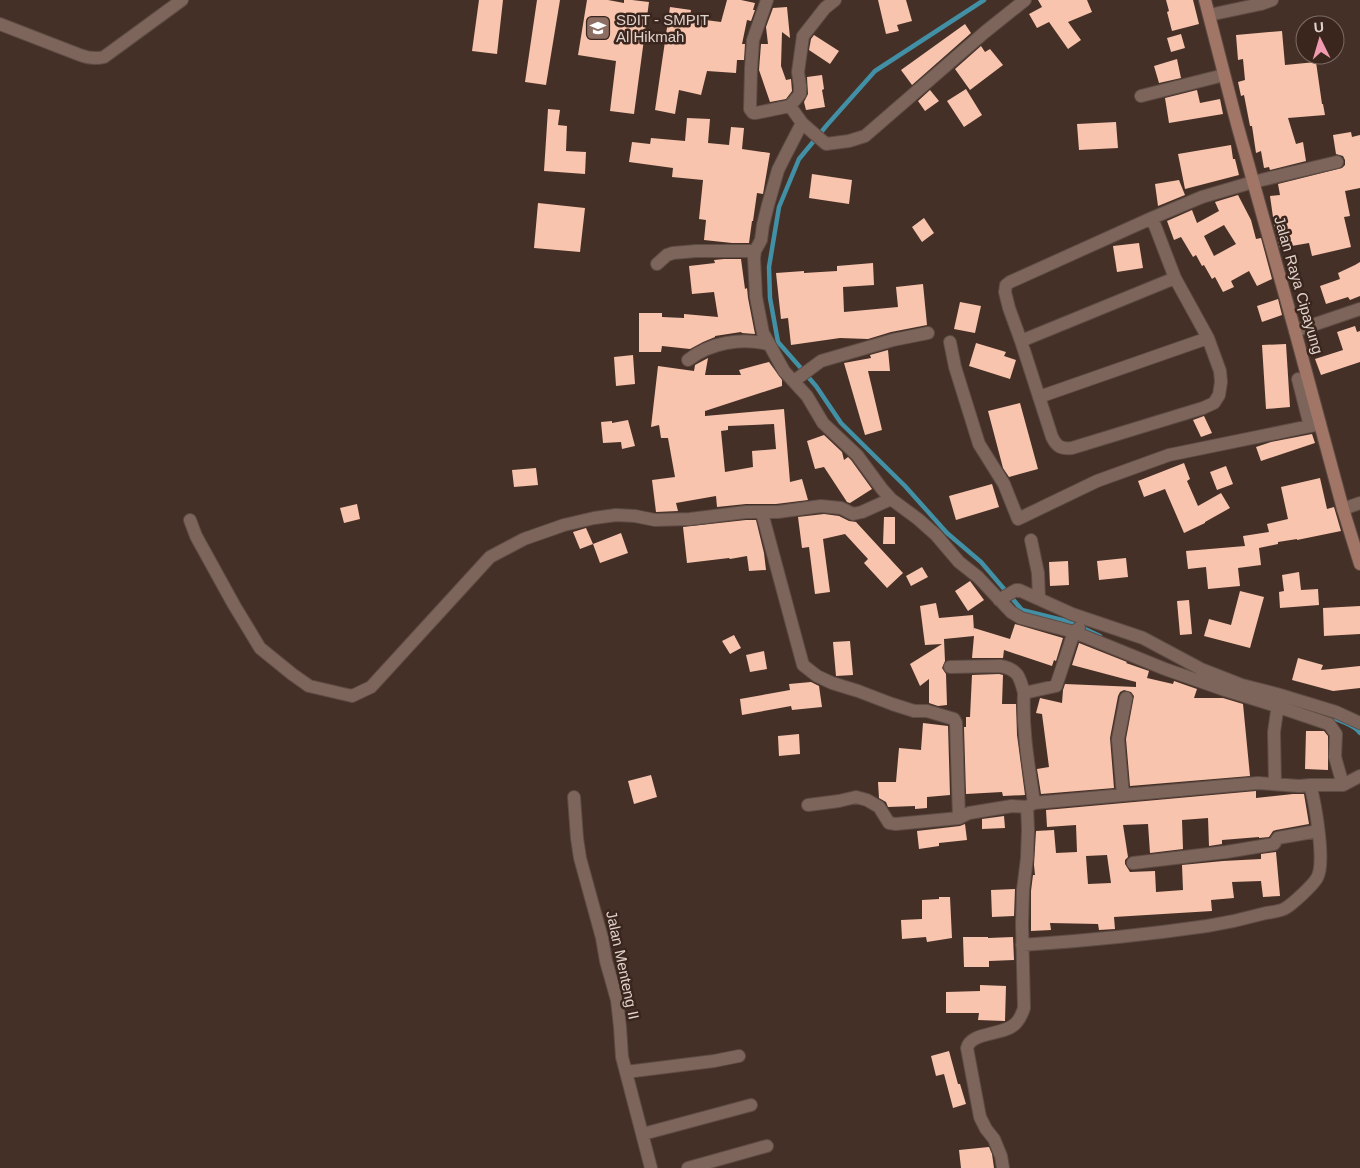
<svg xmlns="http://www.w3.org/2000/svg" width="1360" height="1168" font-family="Arial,sans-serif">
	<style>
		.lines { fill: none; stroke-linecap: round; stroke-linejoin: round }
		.stream { stroke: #4290a6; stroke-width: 4.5 }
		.building { fill: #f8c4ae; fill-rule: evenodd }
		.minor-casing { stroke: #5e4c45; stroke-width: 14 }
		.secondary-casing { stroke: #5e4c45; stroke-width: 14 }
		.minor { stroke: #7d655b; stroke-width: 12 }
		.secondary { stroke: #a27666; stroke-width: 12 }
		.labels { text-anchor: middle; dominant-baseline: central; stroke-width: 5; stroke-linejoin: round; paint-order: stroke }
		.poi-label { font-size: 15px; fill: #e0d2cc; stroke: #3a261d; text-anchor: start }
		.street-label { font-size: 15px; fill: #e0d2cc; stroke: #3a261d }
	</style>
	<rect width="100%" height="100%" fill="#453027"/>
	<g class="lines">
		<path class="stream" d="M800,367L778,342L770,298L769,267L779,207L799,159L827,125L875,71L984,0
			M809,378L816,386L841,423L905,486L947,533L981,562L1022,610L1070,622L1100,636
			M1319,714C1331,718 1353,723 1360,733"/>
	</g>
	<path class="building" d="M479,0H503L497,54L472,51Z
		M537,0H560L546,85L525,82Z
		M587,0H608L624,3V0H632L649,2L634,114L610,111L616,61L578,55Z
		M727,0H741L755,3L753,10H755L751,21L747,20L742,44H745L744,60H737L736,73L707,71L701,95L679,90L675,114L655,110L670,7L691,10L690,18L721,22Z
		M878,0H906L912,21L897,25L899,31L886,34Z
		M1038,0H1087L1092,12L1068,22L1081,40L1068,49L1049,22L1037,28L1029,14L1042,7Z
		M1166,0H1193L1199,24L1172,31L1167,12L1169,11Z
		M787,7L790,38L782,32L781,66L786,80L791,79L792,91L786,99L770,102L759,70L761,44H768L766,27L773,8Z
		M965,24L971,33L912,85L901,70Z
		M1282,31L1285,65L1316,62L1322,104H1323L1325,115L1288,118L1296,144L1303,142L1306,161L1270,170L1269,167L1264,168L1261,151L1256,153L1252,126H1250L1244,95L1241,96L1238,82L1245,80L1243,59L1238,60L1236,35Z
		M1181,34L1185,48L1171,52L1167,38Z
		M814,35L839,51L830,64L809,50L811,39Z
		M981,46L985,52L990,49L1003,65L970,90L955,69Z
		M1177,59L1181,78L1159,83L1154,66Z
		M822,75L824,89L822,90L825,107L806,110L804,102L808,94L807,77Z
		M966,89L982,115L964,127L947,101Z
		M930,90L939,101L925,111L918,101Z
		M1197,90L1200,103L1220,99L1223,114L1169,123L1165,98Z
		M548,109L560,110L558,125L567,126L566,151L586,152L585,174L544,171Z
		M687,118L710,119L708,143L729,145L731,127L744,128L742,149L770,153L763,194L757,193L753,221H752L749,243H732L704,240L706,220L699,219L703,180L672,177L673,168L629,162L632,142L650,144L651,138L685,141Z
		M1116,122L1118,148L1079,150L1077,124Z
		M1351,132L1352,137L1360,135V188L1345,191L1350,216L1344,217L1351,247L1312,256L1309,243L1280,248L1274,224L1270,196L1280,195L1278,184L1342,168L1345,165V160L1343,156L1336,154L1333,135Z
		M1231,145L1233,159H1235L1239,175L1185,189L1178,154Z
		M812,174L852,180L849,204L809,198Z
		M1179,180L1185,195L1158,206L1155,184Z
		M1238,195L1251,220L1256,239L1261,238L1272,279L1257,286L1249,271L1231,281L1234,287L1223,292L1215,277L1212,279L1204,265L1202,266L1196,255L1193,257L1181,237L1174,240L1167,221L1192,210L1197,223L1219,211L1215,202ZM1224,225L1236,244L1214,256L1204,236Z
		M538,203L585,208L580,252L534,248Z
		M924,218L934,233L922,242L912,227Z
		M1139,243L1143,268L1117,272L1113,246Z
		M724,259H741L745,289L747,288L748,298L755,334L742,333L741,332L715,336V337L703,342L690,349L662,346L661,352H639V313H662V317L684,318V314L718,317L714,292L692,294L689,266L715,263L714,260Z
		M1360,262V296L1350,300L1348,297L1326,304L1320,286L1340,279L1338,273L1355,265Z
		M873,263L874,285L843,287L844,312L898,307L896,287L923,284L927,325L891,332L868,339L840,338L791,345L788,318L781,319L776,273L804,271V273L837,271V266Z
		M1278,299L1282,315L1262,322L1257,306Z
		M960,302L981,306L975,333L954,329Z
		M1355,326L1357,332L1360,331V362L1321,375L1315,359L1343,350L1337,332Z
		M976,343L1006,352L1004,356L1016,360L1010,379L969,366Z
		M1286,344L1290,407L1266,409L1262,345Z
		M888,350L890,371H868L882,430L865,435L844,363L871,358L870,355Z
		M633,355L635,384L616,386L614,357Z
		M708,358L705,375H741L739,370L769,362L782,380V386L705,411V416L784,409L790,482L802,479L808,500L776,504H746L717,507L716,496L676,503L678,511L656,512L652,480L675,477L668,438H661L659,425L651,427L658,366L694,371L695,365ZM774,424L776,449L752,451L753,467L725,472L721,431L728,430V426Z
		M1020,403L1038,469L1009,477L1003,468L988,411Z
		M1204,416L1212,433L1201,437L1193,420Z
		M628,420L635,446L622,449L621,442L603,443L601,422L612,421V423Z
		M1312,434L1315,443L1261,461L1256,447L1271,442Z
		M824,435L842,452L844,460L848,457L851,460L872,489L850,503L847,502L824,467L815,469L807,441Z
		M1184,463L1190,479L1187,481L1198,506L1221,493L1230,508L1205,522V523L1184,533L1165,489L1144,497L1138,481Z
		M1226,466L1233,484L1217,490L1210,472Z
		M536,468L538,485L514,487L512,470Z
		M1320,478L1327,509L1334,507L1341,531L1297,540V539L1278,542V544L1259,548L1261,565L1238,568L1240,586L1208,589L1206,567L1188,569L1186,551L1245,546L1243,536L1269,532L1267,524L1288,519L1281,487Z
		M992,484L999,507L956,520L949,496Z
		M357,504L360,519L344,523L340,508Z
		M824,514L839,516L849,521L856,522L903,573L887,588L864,563L868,559L845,534L823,539L830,592L815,594L809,547L802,548L798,517Z
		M884,517H895V544H883Z
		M746,520H756L764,553L766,570L749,571L747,556L730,559L729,558L687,563L683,527Z
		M586,528L593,544L580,549L573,532Z
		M621,533L628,553L600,563L593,544Z
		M1126,558L1128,577L1099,580L1097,561Z
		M1068,561L1069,585L1050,586L1049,562Z
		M922,567L928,577L911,586L906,576Z
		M1299,572L1301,590L1318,589L1319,605L1280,608L1279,592L1284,591L1282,575Z
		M970,581L984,600L968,611L955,591Z
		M1240,591L1264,597L1250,648L1204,636L1209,619L1231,625Z
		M1189,600L1192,634L1180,635L1177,601Z
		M936,603L939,618L973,615L974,631V628L1010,639L1015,624L1063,638L1056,661L1054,660L1052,666L1004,650L1003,658H972L974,636L944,639L945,661L942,668L946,674L947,705L938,706L929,703V679L920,686L910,664L942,644L925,645L920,606Z
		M1360,606V634L1324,636L1323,608Z
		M734,635L741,648L730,654L722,641Z
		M850,641L853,675L836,676L833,642Z
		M1079,643L1127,662L1126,663L1149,671L1147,678L1173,684L1174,681L1197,689L1194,698H1223L1243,704L1250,776L1130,786L1126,739L1134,696L1131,692L1124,690L1120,692L1118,696L1110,738L1114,788L1041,794L1037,769L1049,767L1042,714L1036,713L1040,698L1062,703L1063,690L1065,684L1136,687V682L1072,665Z
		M764,651L767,669L750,672L746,655Z
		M1298,658L1323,665L1321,670L1360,666V688L1333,691L1292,680Z
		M999,674L1003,675L1002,704H1016L1017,735L1025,795L1003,796L1002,792L966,794L964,727H966V717H970L972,675Z
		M811,682L819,686L822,707L792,710L791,706L742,715L740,699L790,690L789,684Z
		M923,723L948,726L950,795L927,797V808L915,809V806L888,807L886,802L879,798L878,782H896L899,748L921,750Z
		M1306,731H1324L1328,736V770L1305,769Z
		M799,734L800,754L779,756L778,736Z
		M651,775L657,797L634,804L628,781Z
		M1256,791V798L1293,794H1304L1309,824L1276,830L1273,831L1269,837L1259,838V837L1222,840V844L1209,846L1208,818L1182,820L1183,849L1150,853L1148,824L1123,825L1128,857L1125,860V864L1130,872L1155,871L1156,892L1183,890L1182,865L1223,861L1261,859V854L1276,852L1280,896L1263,897L1261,881L1232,882L1234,898L1211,900L1212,911L1114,917L1115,929L1099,930L1098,924L1050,923L1051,930L1031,931V891L1033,875H1035L1034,865L1036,831L1054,830L1056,853L1077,852L1076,825L1047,827L1046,810ZM1107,855L1111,883L1088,884L1086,856Z
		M1004,816L1005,828L982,829V819Z
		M965,824L967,840L939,843V846L919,849L917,831L960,826Z
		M1015,889L1014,916L992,917L991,890Z
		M939,897H950L952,938L927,942L926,937L902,939L901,920L922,919V900L939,899Z
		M963,937H988V938L1013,937L1014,960L989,961V967H964Z
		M980,985L1006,986L1005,1021L978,1020L979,1013H946V992L980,991Z
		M949,1051L958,1084H960L966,1104L953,1108L944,1074L936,1076L931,1056Z
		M989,1147L992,1154L994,1168H961L959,1150Z"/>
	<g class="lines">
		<defs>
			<path id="minor" d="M767,0L753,40L751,69L750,109L753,113H756L790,106
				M835,0L825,8L803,36L798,72L800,86V94L790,106L802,123L826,144L849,141L865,136L985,32L1025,0
				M1209,15L1261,4L1272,0
				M0,24L80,55C88,58 96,59 104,57L182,0
				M1141,96L1224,75
				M802,123L785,156L778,170L768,205L763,225L761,240L755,251L754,258L756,297L763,333L784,371L807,396L823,423L857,455L882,489L891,499L918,519L936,535L959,562L978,577L1011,612L1021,618L1074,632L1165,669L1222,689L1276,706L1277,711L1274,732L1275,783
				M1152,218L1010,282L1006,285L1005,292L1009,308L1021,341L1052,437C1057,447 1061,449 1072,448L1203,408L1214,403L1219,395L1221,382L1220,371L1208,338L1175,278L1152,218L1202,197L1253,182L1337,162
				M657,264L667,255L673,253L696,251H755
				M1295,331L1360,309
				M1021,341L1175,278
				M950,342L955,367L979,444L1004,484L1018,519L1097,481L1169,455L1320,424
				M688,360C711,342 741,338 768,344
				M1298,379L1310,426
				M794,381L821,361L893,340L928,333
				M1039,397L1208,338
				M1343,509L1360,503
				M762,513L803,665L817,676L832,683L858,691L892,704L914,711H927L954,719L956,723L959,818
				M190,520L196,536L234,605L260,648L292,674L309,686L352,696L371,687L490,557L524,539L564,525L594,518L616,515L635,516L655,520L690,519L746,512H778L821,506L841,508L853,514L862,512L891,499
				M1031,540L1038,573L1039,599
				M999,600L1016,590H1019L1072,614L1143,638L1201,669L1242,685L1277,694L1336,712L1360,723
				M950,667L1000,666C1018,669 1020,677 1024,693
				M1276,706L1329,724L1336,734L1335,757L1343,785
				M1123,795L1118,739L1126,698
				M574,797L577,838L580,858L602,938L606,961L617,1000L620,1027L622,1057L651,1168
				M1034,803C1029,767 1022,730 1024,693L1056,686L1074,632L1079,628
				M808,805L839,801L856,797L867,800L879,807L889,823L896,824L959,818L969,813L1012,806L1027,807L1034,803L1258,783L1299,786L1310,785H1343L1360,776
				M1133,863L1226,852L1274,844L1278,838L1318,831
				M1022,945C1084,941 1145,935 1207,926C1226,923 1244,919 1262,914C1269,912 1278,912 1284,909C1292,905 1313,885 1317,878C1326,863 1315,802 1310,785
				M626,1072L714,1061L739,1056
				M643,1134L751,1105
				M688,1168L767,1146
				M1003,1168L1001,1156L994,1139L986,1129L980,1117L967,1048C971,1031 1005,1036 1016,1023C1020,1019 1022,1014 1024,1008L1022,924L1023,890L1027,858L1028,829L1027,807"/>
			<path id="secondary" d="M1205,0L1237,124L1295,331L1343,509L1360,564"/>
		</defs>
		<use href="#minor" class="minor-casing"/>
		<use href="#secondary" class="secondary-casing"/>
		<use href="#minor" class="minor"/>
		<use href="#secondary" class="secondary"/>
	</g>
	<defs>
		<symbol id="school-square" viewBox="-11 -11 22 22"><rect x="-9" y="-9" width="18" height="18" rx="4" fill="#8d6e63" stroke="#3a261d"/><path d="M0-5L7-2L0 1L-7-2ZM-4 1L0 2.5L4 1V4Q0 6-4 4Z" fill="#fff"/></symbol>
	</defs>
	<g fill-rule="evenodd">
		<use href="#school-square" x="584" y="14" width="28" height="28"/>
	</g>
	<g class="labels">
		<g class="poi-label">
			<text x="616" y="19">SDIT - SMPIT<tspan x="616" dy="17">Al Hikmah</tspan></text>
		</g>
		<g class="street-label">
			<text transform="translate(1299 285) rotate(74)">Jalan Raya Cipayung</text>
			<text transform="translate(623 965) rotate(78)">Jalan Menteng II</text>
		</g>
	</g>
	<g transform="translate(1320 40) rotate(355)"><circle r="24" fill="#3a261d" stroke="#7c6b63"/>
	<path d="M0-4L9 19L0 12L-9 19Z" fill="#f29aaf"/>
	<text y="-8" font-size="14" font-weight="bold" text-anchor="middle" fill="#e0d2cc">U</text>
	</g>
</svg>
